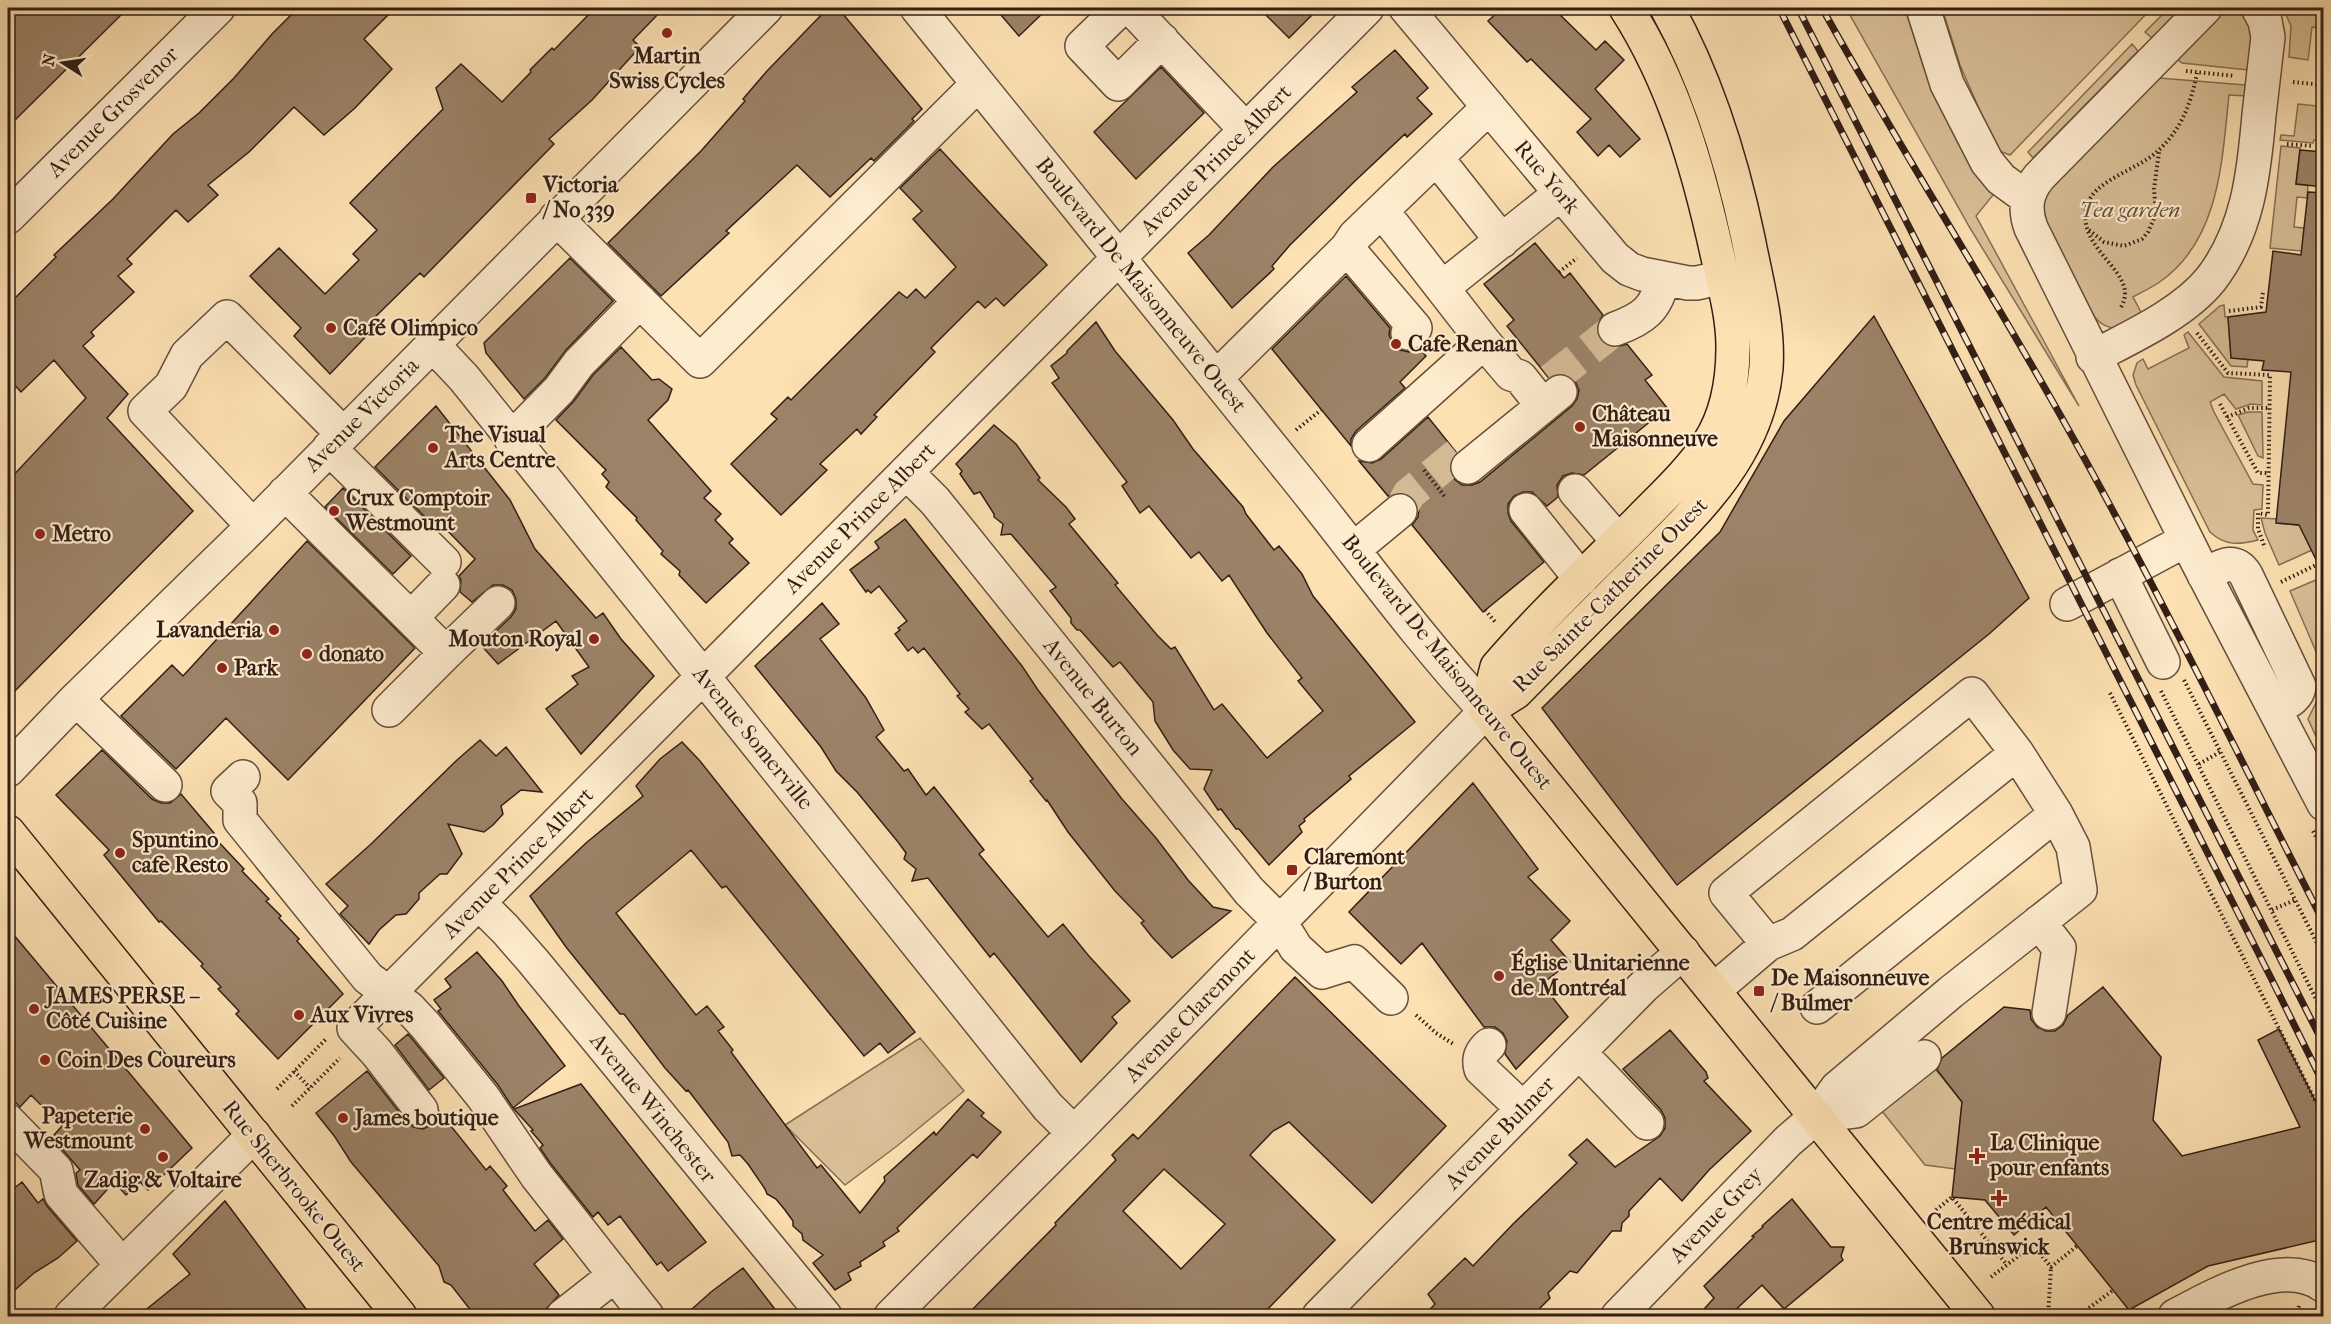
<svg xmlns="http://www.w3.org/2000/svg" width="2331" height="1324" font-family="'IM FELL French Canon',serif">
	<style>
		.green { fill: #dac098; stroke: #866f57; stroke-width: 1.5 }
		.building { fill: #9c8368; stroke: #321e16; stroke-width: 1.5; fill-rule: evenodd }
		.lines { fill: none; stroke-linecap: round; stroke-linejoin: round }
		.minor-tunnel { stroke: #d4ba94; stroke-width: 33; stroke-dasharray: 33 16; stroke-linecap: butt }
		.minor-casing { stroke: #654f3d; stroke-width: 36 }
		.major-casing { stroke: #321e16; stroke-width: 36 }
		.path { stroke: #321e16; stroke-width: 4; stroke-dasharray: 1.5 3; stroke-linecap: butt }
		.minor { stroke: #feecce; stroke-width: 33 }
		.major { stroke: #fde1b3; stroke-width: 33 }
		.rail-casing { stroke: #321e16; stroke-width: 7 }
		.rail { stroke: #feecce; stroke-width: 4.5; stroke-dasharray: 14; stroke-linecap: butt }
		.poi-dot { fill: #8f2418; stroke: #feecce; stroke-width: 2 }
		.labels { text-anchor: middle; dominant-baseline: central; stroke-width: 4.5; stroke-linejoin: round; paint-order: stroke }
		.poi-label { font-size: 22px; font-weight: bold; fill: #321e16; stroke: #feecce; text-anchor: start }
		.street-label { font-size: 22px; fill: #321e16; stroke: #feecce }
		.park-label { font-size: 22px; font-style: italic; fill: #644f3d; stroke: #feecce }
	</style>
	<rect width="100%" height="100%" fill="#fde1b3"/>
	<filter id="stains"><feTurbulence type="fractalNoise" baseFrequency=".00333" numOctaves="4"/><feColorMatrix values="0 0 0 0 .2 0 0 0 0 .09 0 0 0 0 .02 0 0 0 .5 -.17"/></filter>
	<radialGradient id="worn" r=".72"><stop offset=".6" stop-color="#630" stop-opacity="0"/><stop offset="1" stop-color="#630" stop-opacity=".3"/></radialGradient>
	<path class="green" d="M1846,8H1905L1924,68L1993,195L1976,216L2079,406L1970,228Z
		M1942,8H2152L2010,155L1997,150L1960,65Z
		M2169,8H2182L2152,38L2145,32Z
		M2283,8H2322L2323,29L2312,27L2308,60L2289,57L2291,26Z
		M2228,12C2242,13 2247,16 2255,27L2248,70L2182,63L2177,59L2219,16Z
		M2132,44L2138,51L2033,158L2028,152Z
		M2159,78L2245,85L2251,88L2248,96L2229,95C2222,160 2220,239 2161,281C2153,287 2142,292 2133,297L2142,314L2125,329C2111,328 2103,328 2094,316L2044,218L2042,197Z
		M2318,103H2323V141L2314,140L2313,143L2280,140L2281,135L2294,136L2298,104L2317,106Z
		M2281,146L2300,148L2296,184L2308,185L2307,198L2297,197L2294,227L2304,228L2302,251L2270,248Z
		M2224,305L2225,317H2228L2231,358L2248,359L2247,367L2231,366L2199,324L2220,306Z
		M2188,332L2224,377L2262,381V405L2251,404L2236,409L2224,394L2210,402L2214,412L2253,484L2263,485L2262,509L2254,510L2253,530L2258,540C2239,545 2225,546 2210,532L2136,385L2133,375L2137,363L2143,359L2148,369L2189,348L2184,335Z
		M2248,412H2262L2263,458L2258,456L2238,415Z
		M2261,518L2277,519V523L2323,528V545L2279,565L2265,533Z
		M2323,577V668L2290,591Z
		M2323,688V752L2308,719Z
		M920,1038L964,1091L897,1146L845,1185L785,1125Z
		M1933,1066L1962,1102L1955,1169L1925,1165L1882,1111Z"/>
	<path class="building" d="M8,8H128L8,127Z
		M298,8H395L364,39L392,69L355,108L324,135L294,107L249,152L208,185L218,195L188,222L176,210L127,259L132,264L118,276L134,292L91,332L94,336L83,346L128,394L107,418L193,511L8,698V481L86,398L54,360L21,392L8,378V305L56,257L54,255L113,199L173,134L199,113L234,78L272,34Z
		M595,8H664L633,40L640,47L592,100L549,139L554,144L424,277L420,273L370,322L375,327L330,374L294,336L301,328L250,276L279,248L325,294L359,260L353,254L377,230L350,203L443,109L436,88L461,64L502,102L531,72L530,70L552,48L554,50Z
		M828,8H838L922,109L912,119L914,121L874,161L871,158L830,197L797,165L726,231L729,233L661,296L608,243L701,151L745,101L743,99L767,71Z
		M995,8H1048L1019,36Z
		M1259,8H1319L1289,38Z
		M1502,8H1553L1596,50L1605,41L1624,60L1595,89L1640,139L1620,157L1609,145L1598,156L1577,132L1591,119L1531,59L1527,62L1488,21Z
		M1395,50L1428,88L1417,98L1432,114L1407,137L1405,134L1355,181L1290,245L1272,266L1274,269L1232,308L1188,253L1209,235L1273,167L1357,92L1352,87Z
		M1161,67L1204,113L1136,179L1094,132Z
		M940,149L1047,265L1004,306L996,298L985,308L978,301L931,348L935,352L874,415L877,417L861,434L857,429L820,464L827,470L781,515L731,464L777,419L771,414L788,397L791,400L899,292L907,298L916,289L925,298L956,267L913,219L922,211L900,188Z
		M2300,150L2324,152V187L2296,184Z
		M2308,192L2324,193V576L2299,525L2276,523L2291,372L2262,370L2264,361L2231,358L2228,317L2266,312L2273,251L2301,255Z
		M1535,243L1564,278L1570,273L1603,315L1596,327L1598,336L1603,343L1613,348L1627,344L1652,375L1645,380L1667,408L1584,475L1572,473L1563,476L1557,485L1558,497L1547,506L1532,492H1523L1514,496L1508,504V513L1511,521L1544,562L1483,612L1412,525L1418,517L1419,508L1415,500L1406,493H1396L1388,496L1359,461L1372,463L1381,459L1428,417L1456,452L1450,461V471L1453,478L1462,485H1472L1480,482L1572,406L1577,399L1579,390L1575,381L1566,374L1558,373L1548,377L1507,326L1514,320L1484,284Z
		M570,258L613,301L566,350L545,378L524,399L486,353L484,343Z
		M1346,276L1390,328L1389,335L1393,344L1400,350L1409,352L1419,348L1426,356L1400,382L1405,388L1356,431L1351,439V446L1272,349Z
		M1874,316L2029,598L1989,634L1677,885L1542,708L1720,532L1784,421Z
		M1096,322L1115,351L1173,420L1193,449L1243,507L1246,514L1274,550L1279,546L1302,574L1313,596L1415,722L1349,776L1351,779L1304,819L1305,821L1299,826L1302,832L1269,865L1239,829H1236L1221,809L1218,810L1204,789L1212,770L1190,769L1173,750L1155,721L1153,702L1120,662L1113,667L1080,630H1077L1071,623V618L1050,591L1056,587L1011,534L1001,535L1003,524L994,517V514L980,492L974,494L960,474L962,471L956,464L994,425L1016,444L1040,478L1038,480L1066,507L1075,519L1069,524L1118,583L1115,585L1157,635L1171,649L1175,647L1214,710L1222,704L1267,758L1323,711L1298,681L1302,678L1267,633L1229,575L1222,581L1199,552L1191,558L1149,506L1140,513L1122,486L1127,482L1052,383L1059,378L1051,366L1067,353V351Z
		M621,347L652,380L659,379L672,389L668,400L648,420L711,491L704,498L721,514L715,520L733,539L729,543L749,563L706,603L679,575L680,571L661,554L663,551L636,520L637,518L606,487L609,482L602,474L606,470L556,420L574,401L593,375Z
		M436,406L510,500L535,549L596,618L603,613L621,639L654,676L581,754L546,709L578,684L572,676L589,667L556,621L498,664L481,645L511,617L516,609V599L512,590L503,585H493L472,602L460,592L461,580L459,576L475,559L442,525L438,530L375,467Z
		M343,488L411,556L393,574L325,507Z
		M905,519L1022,666L1038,690L1122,799L1156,838L1188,880L1213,907L1231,911L1172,958L1153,938L1141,923L1144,921L1115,891L1068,832L1047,800L1046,801L1030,781L1033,779L989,724L982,729L965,712L969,709L957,696L960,694L924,648L918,653L913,647L908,651L895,634L900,630L898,628L907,621L879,586L871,593L868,590L866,592L850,570L879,548L875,542Z
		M307,541L415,648L288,780L226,718L176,769L121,716L172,665L183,676Z
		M822,603L839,624L820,639L866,698L884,730L876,737L904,771L908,769L926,795L934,787L984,850L979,854L1048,937L1063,924L1088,955L1130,1001L1112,1017L1117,1023L1081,1062L994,953L990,957L928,878L912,881L916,869L904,859L906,853L898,842L857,792L836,771L821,747L755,666Z
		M480,740L496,756L506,747L542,792L521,790L501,806L503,814L493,825L484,832L448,824L462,854L447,874H440L419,893V899L406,914L396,915L379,930L369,944L340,914L348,906L326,884L370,845L457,760Z
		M682,742L700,761L915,1032L888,1053L880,1043L864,1056L726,886L722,888L691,850L616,913L696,1015L707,1006L724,1027L718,1031L733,1050L731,1052L817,1168L821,1165L860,1213L885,1181L884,1177L934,1132L936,1135L968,1099L984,1113L981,1116L1001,1132L977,1158L973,1154L897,1228L899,1231L883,1242L885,1246L860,1262L861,1266L848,1273L851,1280L835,1290L813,1263L823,1255L803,1240L802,1234L793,1226V1221L785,1210L776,1199L767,1194L765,1189L748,1164L740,1155L732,1156L728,1142L688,1090L686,1091L665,1068L624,1014H620L566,947L530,896L586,843L643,796L636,786L660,759Z
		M102,750L152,799L161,803H170L181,794L214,833L212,835L244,869L242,871L269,899L266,901L281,916L279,918L299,939L297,941L343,994L278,1059L236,1014L239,1011L218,989L221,987L201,966L203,964L161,921L159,922L104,855L109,850L56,795Z
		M1473,783L1538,869L1528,877L1570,921L1551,940L1570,962L1542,984L1568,1017L1516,1069L1505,1054L1507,1041L1503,1033L1495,1027H1484L1422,943L1401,964L1349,912Z
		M8,928L192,1148L148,1190L140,1182L126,1195L114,1182L94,1204L78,1185L76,1173L80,1170L62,1149L65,1146L54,1135L62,1126L31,1095L20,1107L8,1095Z
		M477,952L502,981L519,1006L565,1066L513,1108L498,1085L438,1011L441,1009L434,1000L451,987L445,979Z
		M1295,977L1446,1126L1372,1203L1289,1122L1273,1131L1250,1155L1335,1240L1260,1317H965L1056,1225L1055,1223L1116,1160L1112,1155L1133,1134L1138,1139ZM1164,1169L1225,1224L1181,1269L1123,1211Z
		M2103,987L2161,1057L2153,1120L2182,1156L2300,1127L2258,1040L2279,1029L2324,1118V1239L2208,1266L2129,1310L2046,1207L2014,1235L1985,1200L1952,1197L1962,1102L1937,1070L1942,1058L2004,1007L2030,1010L2031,1019L2037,1027L2046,1031H2055L2063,1025L2068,1015Z
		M1670,1030L1706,1072L1708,1078L1704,1081L1751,1131L1709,1170L1682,1201L1660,1178L1629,1211V1216L1622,1223L1621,1231H1612L1577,1273L1570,1271L1548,1293L1550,1298L1531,1317H1423L1435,1304L1428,1294L1465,1258L1473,1266L1513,1224L1577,1163L1569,1155L1587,1139L1615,1167L1660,1136L1665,1128V1118L1661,1110L1623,1069Z
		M408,1034L444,1078L429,1090L395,1045Z
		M367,1071L406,1121L413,1127L423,1129L432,1125L438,1118L439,1111L486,1170L490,1166L507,1186L503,1190L535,1231L548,1220L563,1239L534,1264L559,1295L546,1309L545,1317H476L451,1285L444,1282L439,1266L351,1162L335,1137L316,1113Z
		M581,1084L706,1242L668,1271L661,1262L657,1265L620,1216L608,1225L598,1212L593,1217L551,1164L540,1148L543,1145L531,1131L533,1130L514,1109Z
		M22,1182L38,1203L43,1199L47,1206L77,1241L58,1258L34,1273L8,1296V1193Z
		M1792,1199L1831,1247H1844L1841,1256L1843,1260L1784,1309L1762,1285L1728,1317H1697L1714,1298L1704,1286L1754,1237L1752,1236L1763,1227L1762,1226Z
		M225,1201L312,1317H137L190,1274L173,1254Z
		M743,1268L781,1317H683L711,1292Z"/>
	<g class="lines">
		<path class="minor-tunnel" d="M1551,380L1615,329
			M1400,511L1409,494L1458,454"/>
		<defs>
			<path id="minor" d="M1121,8L1082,46L1118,84L1162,40
				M1131,8L1246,130
				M1406,8L1615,258L1629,269L1642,274L1688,283H1697L1723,277
				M1923,8L1947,84L1987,162L2001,179L2027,198
				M2205,8L2039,177C2026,193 2024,209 2031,228L2196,559L2324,804
				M1446,170L1502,241
				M8,217L218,8
				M556,218L700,361L978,84
				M1347,248L1415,328L1408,333
				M1442,288L1561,193
				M1615,329C1643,319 1657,309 1663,278
				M1484,342L1511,374L1520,377L1543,406
				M432,344L464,378L1048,1107L1074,1133
				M2093,357C2131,337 2184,313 2211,279C2248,231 2254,173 2259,115C2262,89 2265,63 2268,37L2265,21L2258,8
				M1216,378L1347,248L1355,236L1489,107
				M511,439L559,390L579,363L640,301
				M1369,445L1484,342L1393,225
				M329,448L444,562
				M1468,467L1560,392
				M906,472L935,501L1249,891L1280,922L1296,948L1322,972L1354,962L1391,998
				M1575,491L1618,541
				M285,493L446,653L498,603
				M1526,510L1581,579
				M253,526L145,411L171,386L187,355L227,317L343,434
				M1354,549L1400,511
				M2120,575L2163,662
				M2204,575C2220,567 2234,556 2246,575L2299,686C2298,699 2285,703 2275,709
				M2067,604L2186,540
				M411,618L443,585
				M76,699L165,785
				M389,710L446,653
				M8,770L76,699L253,526L766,8
				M243,777L228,791L240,803V820L368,978L409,1008L425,1025L483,1097L536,1175L647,1316
				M479,903L505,929L533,961L825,1316
				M2039,922L2059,948L2049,1013
				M1714,990L1768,944L1792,934L2017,753L1972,694L1726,893L1768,944
				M1817,1007L2056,814L2017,753
				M1489,1045C1481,1052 1478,1059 1481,1069L1523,1109
				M1579,1052L1647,1123
				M421,1110L377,1053L354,1028L1367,8
				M1817,1116L1856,1111L1924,1057
				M8,1121L56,1170L61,1194L122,1265
				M71,1316L254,1135
				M563,1316L615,1275
				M891,1316L1074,1133L1486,711C1416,636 1356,551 1291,471C1166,317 1041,163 917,8
				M1319,1316L1644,986L1683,952
				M1618,1316L1788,1141L1817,1116L1837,1088L1951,992L2080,890L2073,847L2056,814
				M2175,1316C2213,1296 2283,1255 2324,1286"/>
			<path id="major" d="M1486,711L1516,692C1552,655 1588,619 1625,582C1686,521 1758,461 1766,368C1769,325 1756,280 1748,238C1731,157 1707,80 1667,8
				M1486,711L1497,667C1540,617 1589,571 1636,524C1661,498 1689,473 1709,443C1727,415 1733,380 1733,347C1733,316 1724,284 1717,253C1698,167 1674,83 1626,8
				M1486,711L1978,1316
				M8,832L400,1316"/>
		</defs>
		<use href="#minor" class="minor-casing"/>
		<use href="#major" class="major-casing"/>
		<path class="path" d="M2186,71L2235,76
			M2293,82L2324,85
			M2287,144L2313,146
			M2089,230L2104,242L2124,246L2142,239L2148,232L2156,214L2154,189L2159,152
			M1559,272L1577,258
			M2121,307C2141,273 2078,252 2086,209C2091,180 2139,170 2159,150C2182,128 2191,103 2197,73
			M2229,311L2261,307L2263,292
			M2197,333L2228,373L2270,375L2268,515L2258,513V529L2265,548
			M2220,404L2258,473H2268
			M2227,417L2249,408H2269
			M1296,430L1321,410
			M1424,470L1445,497
			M2281,582L2318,564
			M1485,610L1496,623
			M2184,680L2324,957
			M2161,691L2324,1015
			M2110,693L2324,1118
			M2199,764L2220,752
			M2313,831L2324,852
			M2272,910L2295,900
			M2318,1004L2324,1001
			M1416,1015L1436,1033L1455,1045
			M294,1071L310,1088
			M277,1089L326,1039
			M292,1106L340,1058
			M1936,1210L1952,1197L2007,1265
			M1991,1277L2033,1245L2051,1267L2077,1246
			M2048,1316L2051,1267
			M2078,1316L2112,1291
			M2296,1316L2299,1306"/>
		<use href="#minor" class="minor"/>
		<use href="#major" class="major"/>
		<defs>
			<path id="rail" d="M1779,8L2271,978L2324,1085
				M1798,8L2324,1045
				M1822,8C1899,147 1985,281 2063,420C2156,585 2238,755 2324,923"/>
		</defs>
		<use href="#rail" class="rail-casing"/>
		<use href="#rail" class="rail"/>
	</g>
	<g class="poi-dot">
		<circle cx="667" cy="33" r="6"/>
		<rect x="525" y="192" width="12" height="12" rx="3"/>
		<circle cx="331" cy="328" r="6"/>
		<circle cx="1396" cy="344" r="6"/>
		<circle cx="1580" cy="427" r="6"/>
		<circle cx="433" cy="448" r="6"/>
		<circle cx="334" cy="511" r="6"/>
		<circle cx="40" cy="534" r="6"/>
		<circle cx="274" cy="630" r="6"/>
		<circle cx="594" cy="639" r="6"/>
		<circle cx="307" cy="654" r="6"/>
		<circle cx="222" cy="668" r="6"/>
		<circle cx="120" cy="853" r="6"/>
		<rect x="1286" y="864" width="12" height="12" rx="3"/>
		<circle cx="1499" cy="976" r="6"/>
		<rect x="1753" y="985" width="12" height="12" rx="3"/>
		<circle cx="34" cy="1009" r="6"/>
		<circle cx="299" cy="1015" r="6"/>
		<circle cx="45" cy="1060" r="6"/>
		<circle cx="343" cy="1118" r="6"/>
		<circle cx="145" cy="1129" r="6"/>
		<path d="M1974 1147h6v6h6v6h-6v6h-6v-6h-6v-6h6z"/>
		<circle cx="163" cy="1157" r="6"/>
		<path d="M1996 1189h6v6h6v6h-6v6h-6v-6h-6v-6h6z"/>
	</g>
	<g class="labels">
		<g class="poi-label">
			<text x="667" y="56" text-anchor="middle">Martin<tspan x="667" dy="25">Swiss Cycles</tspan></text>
			<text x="543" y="185">Victoria<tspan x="543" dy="25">/ No 339</tspan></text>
			<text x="343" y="328">Café Olimpico</text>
			<text x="1408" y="344">Cafe Renan</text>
			<text x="1592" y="414">Château<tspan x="1592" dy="25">Maisonneuve</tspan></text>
			<text x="445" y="435">The Visual<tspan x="445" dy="25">Arts Centre</tspan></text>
			<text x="346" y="498">Crux Comptoir<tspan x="346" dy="25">Westmount</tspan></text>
			<text x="52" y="534">Metro</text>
			<text x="262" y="630" text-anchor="end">Lavanderia</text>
			<text x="582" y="639" text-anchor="end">Mouton Royal</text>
			<text x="319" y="654">donato</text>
			<text x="234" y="668">Park</text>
			<text x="132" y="840">Spuntino<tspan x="132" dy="25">cafe Resto</tspan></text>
			<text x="1304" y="857">Claremont<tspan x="1304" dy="25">/ Burton</tspan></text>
			<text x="1511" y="963">Église Unitarienne<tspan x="1511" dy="25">de Montréal</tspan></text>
			<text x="1771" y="978">De Maisonneuve<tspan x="1771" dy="25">/ Bulmer</tspan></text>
			<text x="46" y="996">JAMES PERSE –<tspan x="46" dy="25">Côté Cuisine</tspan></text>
			<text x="311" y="1015">Aux Vivres</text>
			<text x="57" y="1060">Coin Des Coureurs</text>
			<text x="133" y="1116" text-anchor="end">Papeterie<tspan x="133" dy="25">Westmount</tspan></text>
			<text x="355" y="1118">James boutique</text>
			<text x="1990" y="1143">La Clinique<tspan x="1990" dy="25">pour enfants</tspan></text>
			<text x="163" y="1180" text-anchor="middle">Zadig &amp; Voltaire</text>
			<text x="1999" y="1222" text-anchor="middle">Centre médical<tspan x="1999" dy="25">Brunswick</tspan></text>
		</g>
		<g class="street-label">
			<text transform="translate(113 112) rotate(-45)">Avenue Grosvenor</text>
			<text transform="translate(1216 160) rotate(-45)">Avenue Prince Albert</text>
			<text transform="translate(1547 177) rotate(50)">Rue York</text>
			<text transform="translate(1141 285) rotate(51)">Boulevard De Maisonneuve Ouest</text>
			<text transform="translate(362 415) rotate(-45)">Avenue Victoria</text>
			<text transform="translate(860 518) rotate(-45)">Avenue Prince Albert</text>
			<text transform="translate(1610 595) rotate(-45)">Rue Sainte-Catherine Ouest</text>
			<text transform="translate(1447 662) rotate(51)">Boulevard De Maisonneuve Ouest</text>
			<text transform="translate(1093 697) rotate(51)">Avenue Burton</text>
			<text transform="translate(753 738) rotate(51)">Avenue Somerville</text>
			<text transform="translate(518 863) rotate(-45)">Avenue Prince Albert</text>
			<text transform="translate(1190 1015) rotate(-46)">Avenue Claremont</text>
			<text transform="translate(653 1108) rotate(51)">Avenue Winchester</text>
			<text transform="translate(1500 1133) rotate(-46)">Avenue Bulmer</text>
			<text transform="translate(294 1186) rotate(51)">Rue Sherbrooke Ouest</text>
			<text transform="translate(1716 1215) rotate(-46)">Avenue Grey</text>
		</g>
		<g class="park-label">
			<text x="2130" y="210">Tea garden</text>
		</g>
	</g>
	<rect width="2331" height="1324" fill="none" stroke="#fde1b3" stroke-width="30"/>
	<rect x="9" y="9" width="2313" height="1306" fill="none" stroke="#321e16" stroke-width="3"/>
	<rect x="15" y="15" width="2301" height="1294" fill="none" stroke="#321e16" stroke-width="1.5"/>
	<g transform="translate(63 63) rotate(282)" stroke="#feecce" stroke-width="4.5" paint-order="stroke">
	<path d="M0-4.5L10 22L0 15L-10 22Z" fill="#321e16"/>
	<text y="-9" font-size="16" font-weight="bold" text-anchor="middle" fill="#321e16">N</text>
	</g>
	<rect width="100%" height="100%" filter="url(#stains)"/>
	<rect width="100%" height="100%" fill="url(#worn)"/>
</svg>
